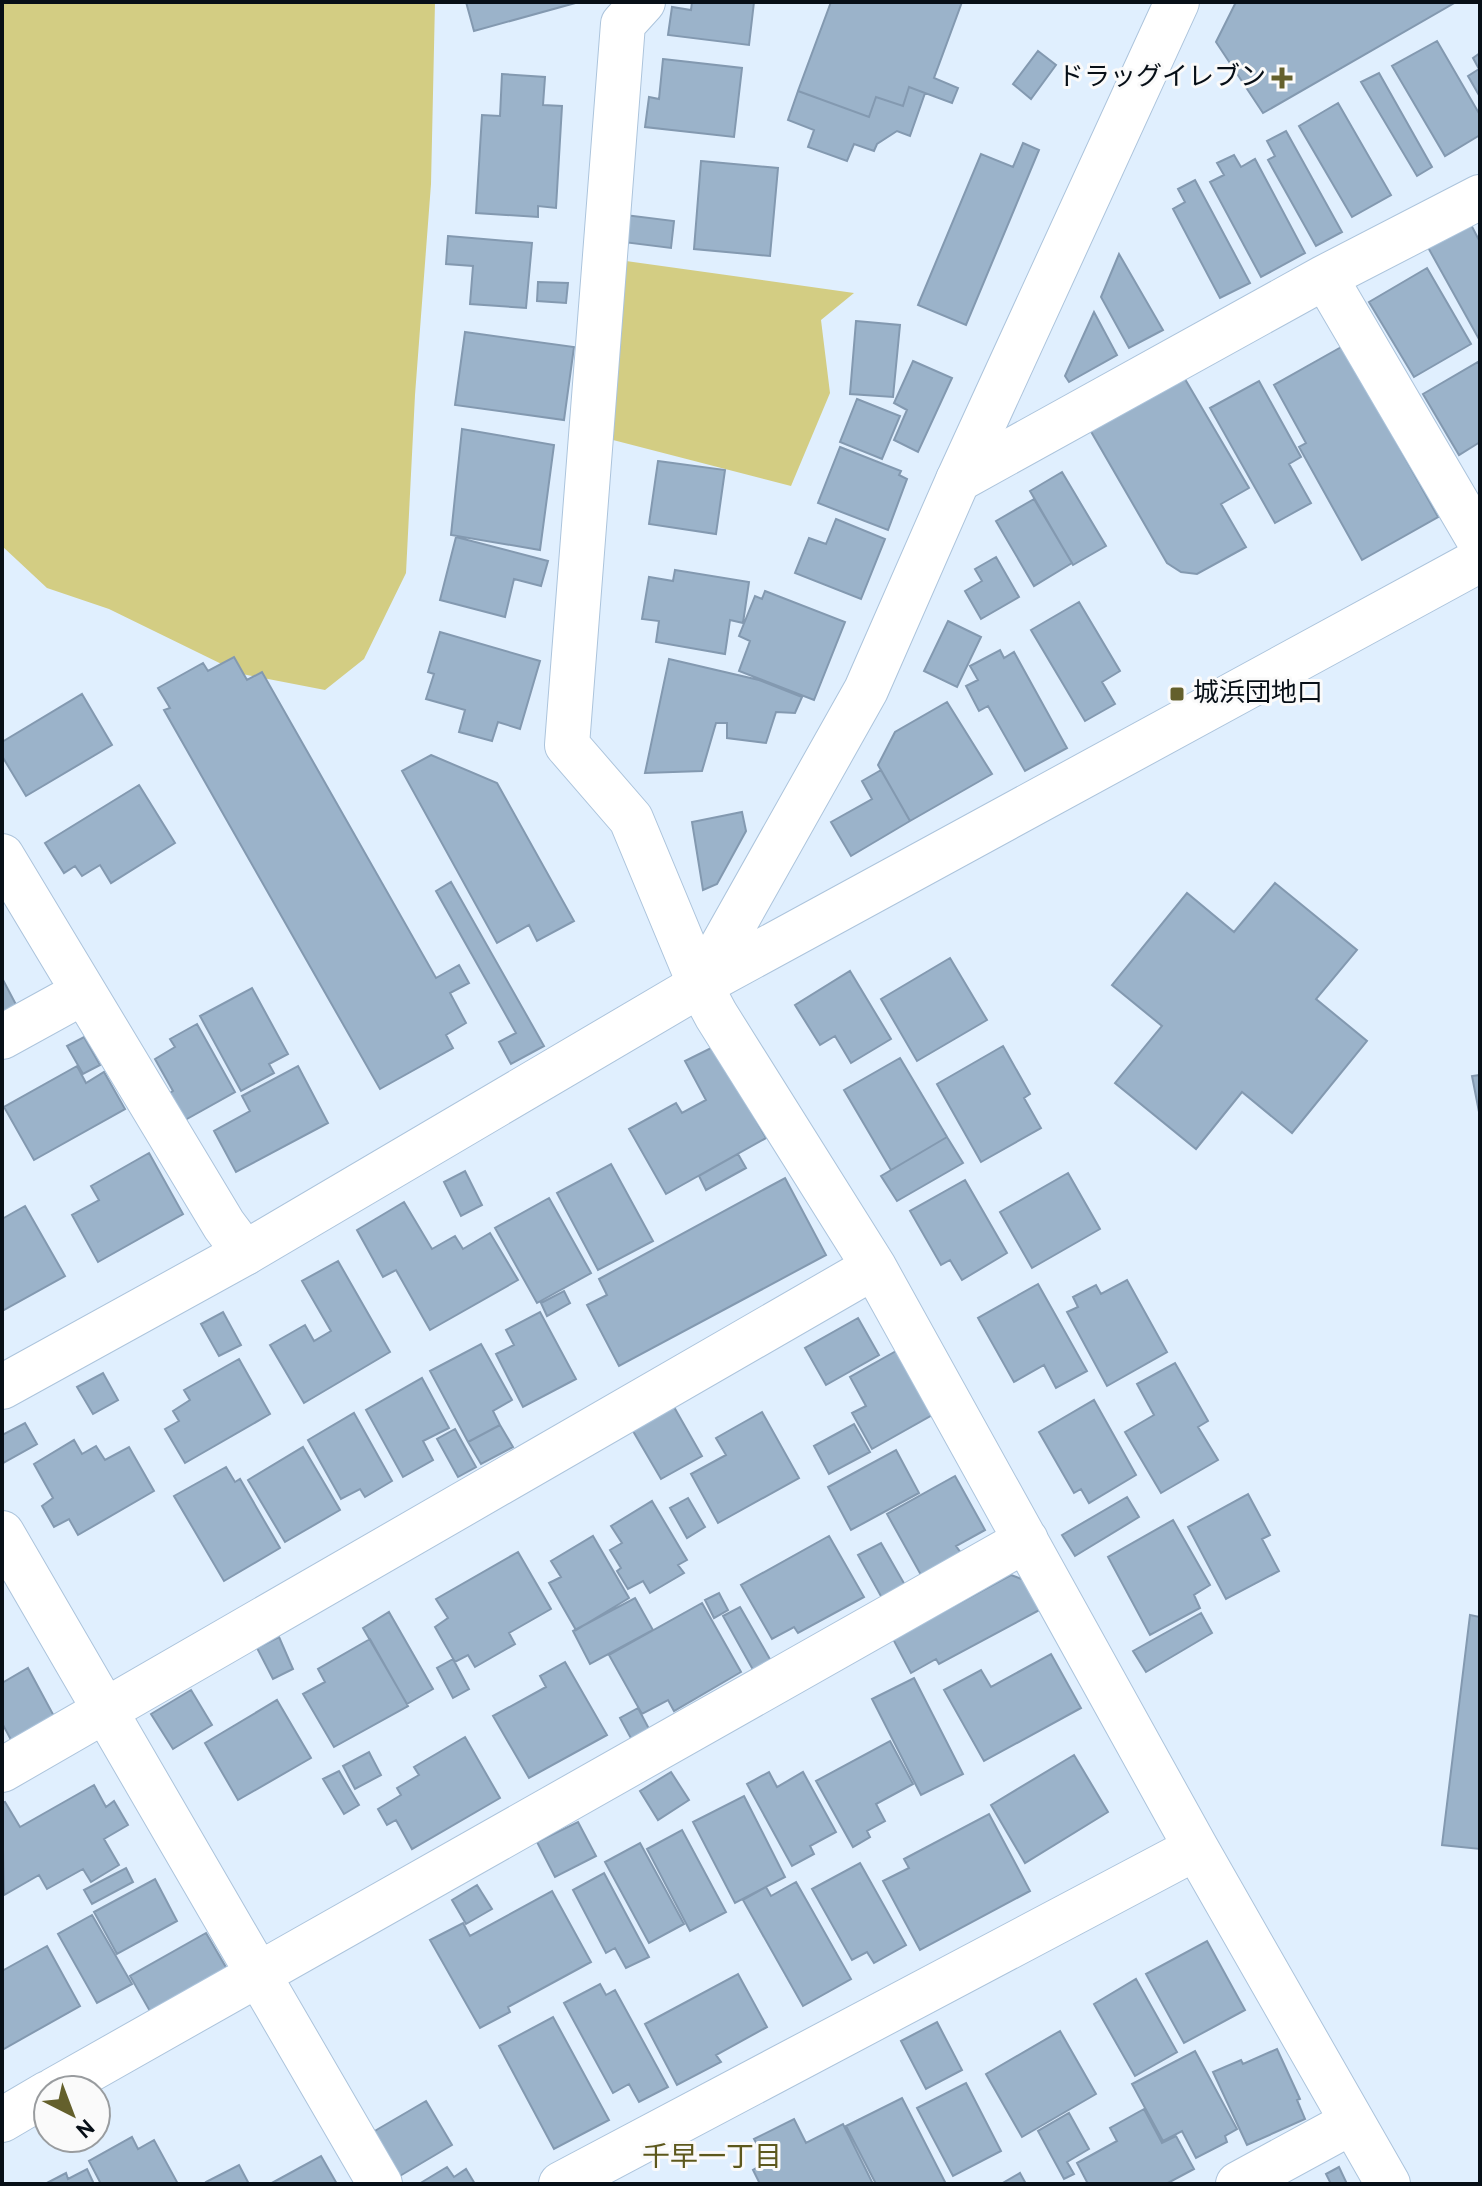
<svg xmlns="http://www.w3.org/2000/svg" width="1482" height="2186" font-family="Overpass,'Noto Sans JP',sans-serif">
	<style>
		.green { fill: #d3cd83 }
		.building { fill: #9bb3ca; stroke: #8399b0; stroke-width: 2 }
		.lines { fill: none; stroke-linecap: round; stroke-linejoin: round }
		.street-casing { stroke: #acc4dc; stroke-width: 46 }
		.secondary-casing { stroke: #acc4dc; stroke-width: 46 }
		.street { stroke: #fff; stroke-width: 44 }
		.secondary { stroke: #fff; stroke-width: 44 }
		.poi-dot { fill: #64602c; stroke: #fafafa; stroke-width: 3 }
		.labels { text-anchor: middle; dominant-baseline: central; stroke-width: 6; stroke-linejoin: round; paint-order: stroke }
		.poi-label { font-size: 26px; fill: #070f17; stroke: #fafafa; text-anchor: end }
		.neighbourhood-label { font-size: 28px; fill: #5d581c; stroke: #fafafa }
	</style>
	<rect width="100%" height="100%" fill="#e0effe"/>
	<path class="green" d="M2,2H435L431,184L415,395L406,573L364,659L325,690L242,674L109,609L47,588L2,546Z
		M626,261L854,293L821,320L830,393L791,486L613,440Z"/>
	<path class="building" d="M466,2H579L474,31Z
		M692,2H754L749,45L668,35L672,7L691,10Z
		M831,2H962L934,78L958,88L952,103L909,87L903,106L876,97L869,117L798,91Z
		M1236,2H1456L1263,113L1216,42Z
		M1437,41L1480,115V135L1445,156L1392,66Z
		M1038,51L1056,65L1031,99L1013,84Z
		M1480,53V97L1468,76L1479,69L1473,58Z
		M663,59L742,68L734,137L645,127L649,97L659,99Z
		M1379,73L1432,167L1417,176L1361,82Z
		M502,74L545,77L543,105L562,106L556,208L538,206V217L476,213L482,115L500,116Z
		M909,87L925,93L910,136L897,131L877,144L874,151L854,144L847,161L808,147L814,130L788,120L798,91L869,117L876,97L903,106Z
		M1338,103L1391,195L1352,217L1299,126Z
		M1286,131L1342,232L1316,246L1268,160L1275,156L1267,141Z
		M1023,143L1039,150L966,325L918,305L981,154L1013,167Z
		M1234,155L1241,167L1255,159L1305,253L1261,277L1210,182L1224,175L1217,163Z
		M701,161L778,168L770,256L694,249Z
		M1195,180L1250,283L1220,298L1173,209L1185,202L1178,189Z
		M625,215L674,221L671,248L623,242Z
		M1468,219L1480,242V341L1425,242Z
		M448,236L532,243L526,308L470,304L473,266L446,264Z
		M1119,254L1163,330L1129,348L1101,297Z
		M1427,268L1471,344L1414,377L1369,302Z
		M538,282L568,283L566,303L537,301Z
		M1094,312L1117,355L1069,382L1065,376Z
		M856,321L900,325L893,397L850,394Z
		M465,332L574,347L564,420L455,405Z
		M1343,346L1438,517L1362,560L1299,447L1306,443L1274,385Z
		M913,361L952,378L918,452L894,440L907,410L894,403Z
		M1478,362L1480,366V442L1459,455L1423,394Z
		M1182,374L1249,488L1221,504L1246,547L1197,574L1181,572L1167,563L1089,428Z
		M1259,381L1301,457L1289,464L1311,503L1275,523L1210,408Z
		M857,399L900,416L882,459L840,442Z
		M462,429L554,445L540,550L451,535Z
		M840,447L901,471L899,475L907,479L888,530L818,503Z
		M658,461L725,470L716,534L649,524Z
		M1062,472L1106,546L1073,565L1030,491Z
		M1034,499L1072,563L1034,586L996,521Z
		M836,519L885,539L861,599L795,573L809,538L826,544Z
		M456,537L548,561L541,586L514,579L505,617L440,600Z
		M996,557L1019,597L981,619L965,591L982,581L975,569Z
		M675,570L749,582L743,623L730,620L725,654L656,642L659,621L642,619L649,577L673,581Z
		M765,591L845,622L814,700L739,671L750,641L739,636L755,596L762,599Z
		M1079,602L1120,671L1102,682L1115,704L1085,721L1031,630Z
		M948,621L981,637L957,687L924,671Z
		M440,632L540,661L520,729L498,722L492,741L459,732L465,710L426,699L434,674L428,672Z
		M1000,650L1004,658L1014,652L1067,748L1025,771L988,706L979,711L966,686L978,680L970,666Z
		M234,657L247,680L262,672L436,978L459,965L469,983L450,993L466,1023L446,1035L453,1048L380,1089L164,710L170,708L158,688L203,663L208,671Z
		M669,659L759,680L802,697L795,713L776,712L766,743L727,738V723H716L702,771L645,773Z
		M82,694L112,745L26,796L2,756V742Z
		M947,702L992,774L910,821L878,765L895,732Z
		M431,755L497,783L574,921L537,941L529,925L497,943L402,771Z
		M881,770L910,821L851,856L831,822L872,799L862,781Z
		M139,785L175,843L111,883L100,865L82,876L75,866L64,873L45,843Z
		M742,812L746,831L717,884L703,890L692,822Z
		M451,882L544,1046L511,1064L499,1042L516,1033L436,891Z
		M1275,883L1357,950L1316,999L1367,1041L1292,1133L1242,1092L1196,1149L1115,1083L1162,1026L1112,985L1187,893L1234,932Z
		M950,958L987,1020L917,1061L881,999Z
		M850,971L891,1039L851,1063L835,1036L820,1045L795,1005Z
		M2,978L21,1014L2,1025Z
		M252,988L288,1054L269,1064L274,1073L241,1091L200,1016Z
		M197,1024L235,1092L178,1124L163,1097L173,1091L155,1059L175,1047L170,1039Z
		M84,1037L100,1065L83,1074L67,1046Z
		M715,1046L766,1138L666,1194L629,1129L676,1103L682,1113L706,1100L685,1061Z
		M1003,1046L1030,1094L1024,1098L1041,1128L981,1162L937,1084Z
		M900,1058L947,1137L891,1170L844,1090Z
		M77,1066L86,1083L104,1072L125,1109L34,1160L4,1107Z
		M298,1066L328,1123L236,1172L214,1131L250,1111L242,1096Z
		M1480,1075V1117L1472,1076Z
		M947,1137L963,1163L897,1201L881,1176Z
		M149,1153L183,1214L98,1262L72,1215L99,1200L91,1186Z
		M738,1154L746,1168L706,1190L699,1176Z
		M611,1164L653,1241L598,1270L557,1193Z
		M465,1171L482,1205L461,1216L444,1182Z
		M1068,1173L1100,1229L1032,1268L1000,1212Z
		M785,1178L826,1255L619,1366L587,1305L607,1295L599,1279Z
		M965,1180L1007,1253L962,1280L950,1260L941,1265L910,1211Z
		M549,1198L591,1273L537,1303L495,1228Z
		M404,1202L432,1249L455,1236L463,1249L490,1233L518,1280L430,1330L396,1270L383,1277L357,1230Z
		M25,1206L65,1276L2,1311V1219Z
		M338,1261L390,1352L304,1403L270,1345L305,1325L314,1341L331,1331L302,1281Z
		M1127,1280L1167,1352L1107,1386L1067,1312L1078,1307L1073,1297L1096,1285L1101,1294Z
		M1038,1284L1087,1371L1056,1388L1044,1365L1014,1382L978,1318Z
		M564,1291L570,1303L547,1316L541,1303Z
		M223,1312L241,1345L219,1356L201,1324Z
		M540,1312L576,1379L523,1407L496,1354L514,1345L506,1330Z
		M858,1318L879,1355L826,1385L805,1348Z
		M481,1344L512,1400L493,1411L500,1425L468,1442L430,1371Z
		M905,1346L941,1410L872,1449L852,1413L866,1406L850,1377Z
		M239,1359L270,1414L185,1463L165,1429L179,1421L173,1411L190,1400L184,1390Z
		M1175,1363L1208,1421L1198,1427L1218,1460L1161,1493L1125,1432L1154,1415L1137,1384Z
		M103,1373L118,1400L93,1414L77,1387Z
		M422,1378L449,1428L423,1441L433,1460L403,1477L366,1410Z
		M1094,1400L1136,1475L1089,1503L1081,1489L1074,1493L1039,1432Z
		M674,1407L702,1456L661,1479L633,1431Z
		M762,1412L799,1478L718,1523L691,1474L726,1455L716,1438Z
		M354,1413L392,1481L365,1497L360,1489L341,1499L308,1440Z
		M25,1423L37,1444L3,1463L2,1435Z
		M854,1424L870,1452L829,1474L814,1446Z
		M500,1425L513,1447L481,1464L468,1442Z
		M455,1429L476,1467L458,1477L437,1439Z
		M74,1440L82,1454L96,1446L105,1460L129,1447L154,1491L78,1535L69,1519L54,1527L42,1506L53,1498L34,1464Z
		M303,1447L340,1510L285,1542L248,1480Z
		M896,1450L919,1493L851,1530L828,1487Z
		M226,1467L235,1482L240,1479L280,1548L224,1581L174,1496Z
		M955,1476L985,1530L956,1546L961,1553L921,1575L887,1514Z
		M1248,1494L1270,1535L1262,1539L1279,1571L1226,1599L1188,1527Z
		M1127,1497L1139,1517L1075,1556L1062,1535Z
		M688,1498L705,1527L687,1538L670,1508Z
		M652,1501L687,1560L678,1565L684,1573L650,1593L643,1581L628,1589L617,1571L621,1568L610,1550L622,1543L611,1526Z
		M1173,1520L1210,1585L1194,1595L1200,1608L1150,1635L1108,1557Z
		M593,1536L629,1598L576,1630L549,1583L561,1577L551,1561Z
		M829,1536L864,1597L798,1633L794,1627L772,1639L741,1585Z
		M881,1543L905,1585L882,1598L858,1555Z
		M518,1552L551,1609L509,1633L515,1644L475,1667L468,1655L455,1662L435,1627L448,1618L436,1599Z
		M1011,1575L1032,1583L1045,1607L939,1664L936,1659L911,1673L893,1639Z
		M719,1593L728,1610L714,1618L705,1600Z
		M635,1598L653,1630L590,1664L573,1631Z
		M702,1603L741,1672L674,1711L668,1700L642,1714L609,1655Z
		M740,1607L775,1668L757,1677L723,1616Z
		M389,1612L433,1689L407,1704L363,1628Z
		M1201,1613L1212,1633L1146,1672L1133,1651Z
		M1470,1615L1480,1617V1849L1442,1845Z
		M279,1637L293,1669L273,1679L257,1648Z
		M370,1639L408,1706L334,1747L303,1694L325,1682L318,1669Z
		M1051,1654L1081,1708L984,1761L944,1690L981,1670L991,1687Z
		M453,1659L469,1689L453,1698L437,1668Z
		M565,1662L607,1735L529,1778L493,1716L546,1687L540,1676Z
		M28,1668L62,1731L19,1755L2,1723V1683Z
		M914,1678L963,1774L921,1795L872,1699Z
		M191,1690L212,1725L173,1749L151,1714Z
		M277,1700L311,1758L238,1800L205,1743Z
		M638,1708L658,1746L640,1755L620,1718Z
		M465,1737L500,1798L412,1849L396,1820L387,1825L378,1809L401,1795L397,1788L419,1775L414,1767Z
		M890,1741L913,1784L876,1804L885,1821L867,1831L870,1837L853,1847L816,1781Z
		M369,1752L381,1775L355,1789L343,1766Z
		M1074,1755L1108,1812L1025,1863L991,1805Z
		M339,1771L359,1805L344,1814L323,1779Z
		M671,1772L689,1800L658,1820L640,1791Z
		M769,1772L777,1787L803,1772L836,1832L810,1846L814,1854L792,1866L747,1784Z
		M94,1785L106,1807L114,1801L128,1825L104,1839L119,1865L91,1882L83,1869L47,1889L39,1875L4,1895L2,1803L5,1802L20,1827Z
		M744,1796L785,1877L735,1903L693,1822Z
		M989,1814L1030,1891L920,1950L883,1881L909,1868L904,1859Z
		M578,1822L596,1856L555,1877L537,1842Z
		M682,1830L726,1912L690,1931L647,1849Z
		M640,1843L684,1924L649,1943L605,1862Z
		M860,1863L906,1945L874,1963L867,1952L852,1960L812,1889Z
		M126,1868L133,1882L92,1904L84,1890Z
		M604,1873L649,1957L626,1968L615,1948L606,1953L573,1890Z
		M155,1879L177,1921L117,1954L94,1912Z
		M796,1882L851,1979L803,2006L743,1900L766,1887L771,1896Z
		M477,1885L492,1909L466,1924L452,1900Z
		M552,1891L591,1962L508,2007L510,2012L480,2028L430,1940L463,1923L470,1936Z
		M92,1915L132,1984L97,2003L58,1934Z
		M206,1933L227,1969L151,2013L130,1976Z
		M1207,1941L1245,2010L1184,2043L1146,1974Z
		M47,1946L80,2006L2,2050V1971Z
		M738,1974L767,2027L716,2055L721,2062L677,2085L645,2024Z
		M1136,1979L1177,2052L1135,2076L1094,2004Z
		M600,1984L606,1995L615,1990L668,2087L639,2102L629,2084L613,2093L564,2003Z
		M553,2017L609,2120L554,2149L499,2046Z
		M937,2022L962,2070L926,2089L901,2041Z
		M1060,2031L1096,2094L1022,2137L986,2074Z
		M1277,2049L1300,2099L1297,2100L1305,2119L1247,2145L1213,2072L1241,2060L1243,2064Z
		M1195,2051L1237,2129L1225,2136L1227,2142L1196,2158L1182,2131L1163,2141L1132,2084Z
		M966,2083L1001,2151L953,2176L917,2108Z
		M902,2098L946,2184H876L846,2126Z
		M426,2101L452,2145L388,2183L361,2139Z
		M1144,2109L1162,2143L1176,2136L1194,2169L1166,2184H1088L1077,2163L1117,2141L1110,2128Z
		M1069,2113L1089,2149L1067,2162L1074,2174L1064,2179L1038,2131Z
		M794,2119L806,2143L843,2124L873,2184H760L753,2170L767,2162L754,2139Z
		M132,2137L138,2149L154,2140L178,2184H101L89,2161Z
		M321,2156L337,2184H270Z
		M239,2165L249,2184H207L206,2182Z
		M447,2167L454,2177L466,2169L475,2184H419Z
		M1339,2167L1347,2184H1331L1326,2174Z
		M87,2169L94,2184H45L66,2173L68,2179Z
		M1020,2173L1026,2184H1001Z"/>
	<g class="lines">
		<defs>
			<path id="street" d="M643,2L623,24L567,745L631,819L700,985L716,1015L874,1267L1196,1848L1388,2184
				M1325,277L1480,542
				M958,480L1325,277L1480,197
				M2,856L224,1225L245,1253
				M2,1037L82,993
				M2,1533L380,2184
				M2,1770L874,1267
				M54,2090L1026,1540
				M2,2120L48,2093
				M561,2184L1196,1848
				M1238,2184L1352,2122"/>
			<path id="secondary" d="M700,985L866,690L958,480L1177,2
				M2,1387L245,1253L700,985L1480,560"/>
		</defs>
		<use href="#street" class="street-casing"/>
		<use href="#secondary" class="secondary-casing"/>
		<use href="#street" class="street"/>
		<use href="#secondary" class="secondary"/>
	</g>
	<g class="poi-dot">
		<path d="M1278 66h8v8h8v8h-8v8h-8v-8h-8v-8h8z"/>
		<rect x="1169" y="686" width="16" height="16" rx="4"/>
	</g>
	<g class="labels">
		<g class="poi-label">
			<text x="1266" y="78">ドラッグイレブン</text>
			<text x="1193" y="694" text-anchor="start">城浜団地口</text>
		</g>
		<g class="neighbourhood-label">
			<text x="712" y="2159">千早一丁目</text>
		</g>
	</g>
	<rect width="1482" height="2186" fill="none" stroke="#070f17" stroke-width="8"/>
	<g transform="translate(72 2114) rotate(138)"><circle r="38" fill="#fafafa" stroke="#999c9f" stroke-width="2"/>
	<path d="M0-6L14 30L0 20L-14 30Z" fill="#64602c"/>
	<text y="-12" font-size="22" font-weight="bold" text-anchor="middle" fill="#070f17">N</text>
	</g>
</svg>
